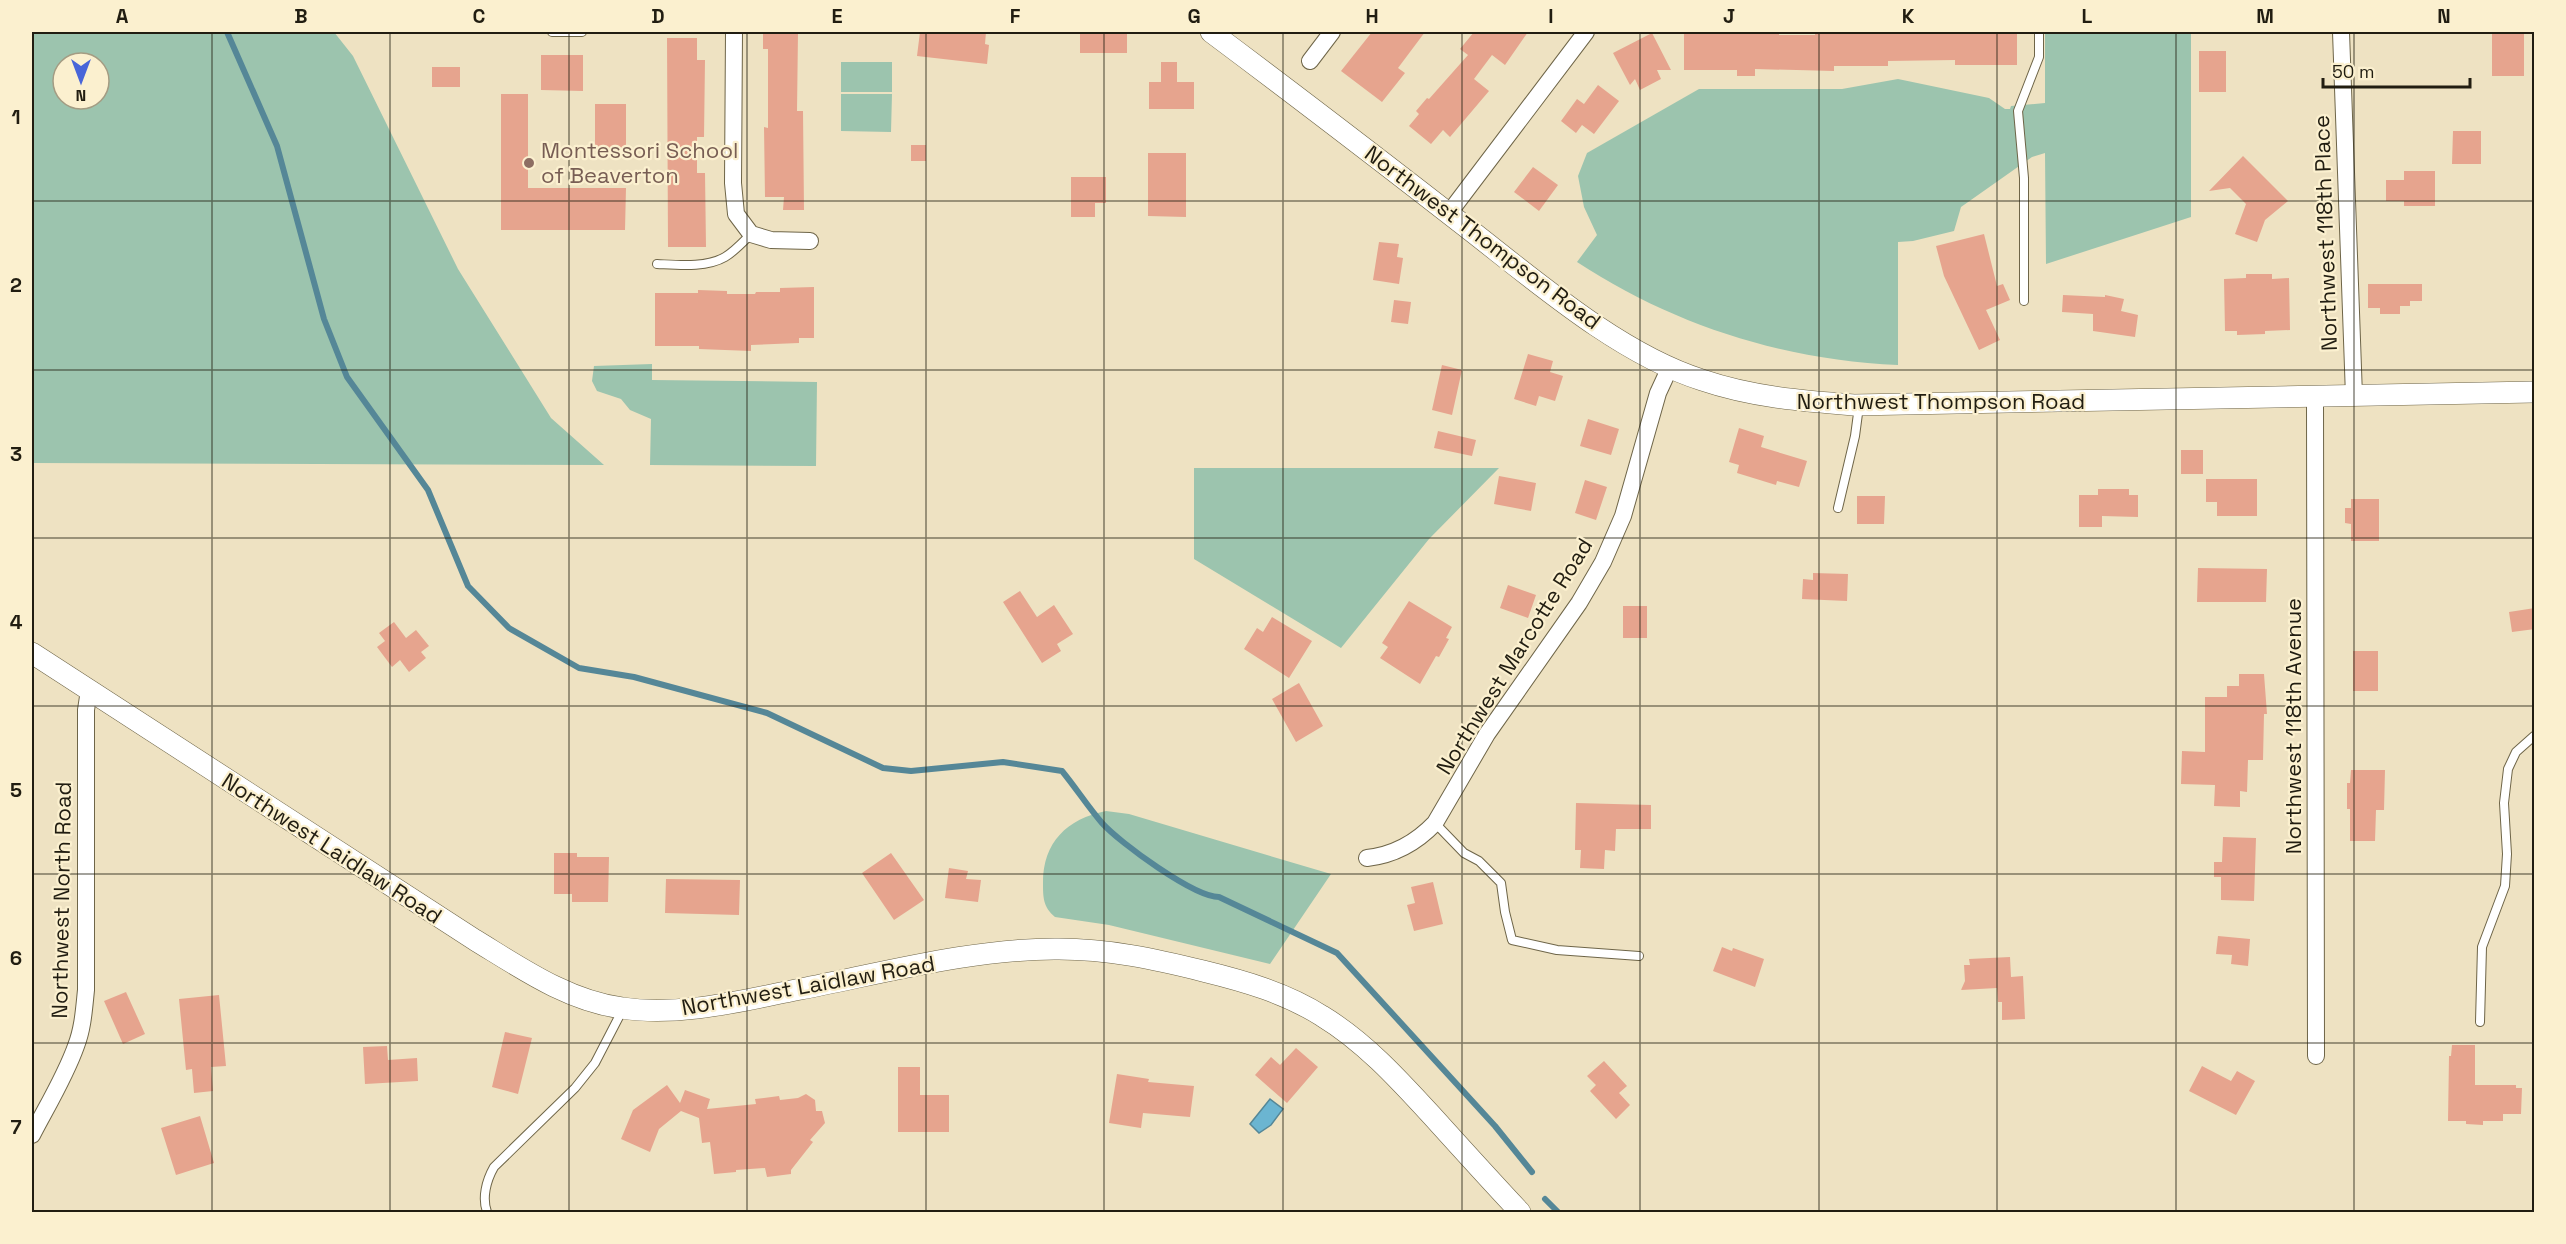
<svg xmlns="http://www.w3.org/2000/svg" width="2566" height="1244" font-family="'Space Grotesk',sans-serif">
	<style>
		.green { fill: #9cc4ae; fill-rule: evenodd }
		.water { fill: #6bb5d1; stroke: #558797; stroke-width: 1.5 }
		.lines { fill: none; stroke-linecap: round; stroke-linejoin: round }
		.stream { stroke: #558797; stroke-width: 6 }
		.building { fill: #e6a48e }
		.service-casing { stroke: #6e6548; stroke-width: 10 }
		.minor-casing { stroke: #6e6548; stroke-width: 18 }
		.tertiary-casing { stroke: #6e6548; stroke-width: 22 }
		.service { stroke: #fff; stroke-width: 8 }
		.minor { stroke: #fff; stroke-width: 16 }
		.tertiary { stroke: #fff; stroke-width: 21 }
		.grid { fill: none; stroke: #211d11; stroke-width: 1.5; stroke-opacity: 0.55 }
		.education-dot { fill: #8d6e63; stroke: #fbf0cf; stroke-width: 2 }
		.labels { text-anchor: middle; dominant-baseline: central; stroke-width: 4.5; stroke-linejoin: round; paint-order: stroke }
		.education-label { font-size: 22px; fill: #785e54; stroke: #fbf0cf; text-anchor: start }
		.street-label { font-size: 22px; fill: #211d11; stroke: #fbf0cf }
		.neatline { fill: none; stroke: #211d11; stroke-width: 2 }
		.grid-label { font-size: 20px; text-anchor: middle; font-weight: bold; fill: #211d11 }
	</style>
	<rect width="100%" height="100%" fill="#eee2c2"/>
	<path class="green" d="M32,32H334L353,56L458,269L551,418L604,465L32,463ZM63,63H99V99H63Z
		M2045,32H2191V217L2046,264L2045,153L2032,157L1961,207L1954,231L1913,241L1898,242V365C1783,360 1673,325 1577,262L1597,235L1584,207L1578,176L1587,153L1699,89H1842L1898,79L1989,98L2005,109H2010L2011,106L2045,103Z
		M841,62H892V92H841Z
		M841,94H892L891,132L841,131Z
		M652,364V380L817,382L816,466L650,465L651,419L630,410L621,399L597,391L592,381L594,366Z
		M1194,468H1499L1429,539L1341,648L1194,559Z
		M1106,811L1129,814L1331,874L1270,964L1109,925L1055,917C1043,907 1043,897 1043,883C1043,842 1067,819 1106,811Z"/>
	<path class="water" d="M1270,1099L1283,1109L1271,1125L1259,1133L1250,1124Z"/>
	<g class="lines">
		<path class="stream" d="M227,32L277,146L324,319L347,377L428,490L468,586L509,628L579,668L634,677L767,713L883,768L911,771L1003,762L1062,771C1076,788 1088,807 1102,823C1120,843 1194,897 1219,897L1337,953L1495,1126L1532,1172
			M1545,1199L1558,1212"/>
	</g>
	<path class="building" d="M763,32H798L797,111H803L804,210H783L784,197H765L764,127L768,128V49H763Z
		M920,32H986L985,44L989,45L987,64L917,56Z
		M1080,32H1127V53H1080Z
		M1372,32H1425L1398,68L1405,73L1382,102L1341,71Z
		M1474,32H1528L1505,65L1492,55L1474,79L1489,91L1450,137L1443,130L1431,144L1409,126L1419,114L1416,111L1427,98L1429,99L1468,55L1460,49Z
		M1684,32H1779V35H1815V32H2017V65H1955V60L1888,61V66H1834V71L1755,69V76H1737V70H1684Z
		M2506,32H2524V76H2492V33Z
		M1652,33L1671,70H1657L1661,79L1640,90L1635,79L1630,85L1613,53Z
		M667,38H697V60H705L704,137H697V173H705L706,247H668Z
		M2199,51H2226V92H2199Z
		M541,55H583V91L541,90Z
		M1161,62H1177V82H1194V109H1149V82H1161Z
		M432,67H460V87H432Z
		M1598,85L1619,101L1594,134L1582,125L1576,133L1561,121L1577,99L1584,104Z
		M501,94H528V188H626L625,230H501Z
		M595,104H626V148H595Z
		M2453,131H2481V164H2452Z
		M911,145H926V161H911Z
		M1148,153H1186V217L1148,216Z
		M2243,156L2288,201L2265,220L2257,242L2235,234L2246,204L2230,188L2209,191Z
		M1533,167L1558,185L1539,211L1514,192Z
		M2404,171H2435V206H2404V201H2386V180H2404Z
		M1071,177H1106V203H1095V217H1071Z
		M1984,234L1997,286L2003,284L2010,300L1986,310L2000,340L1979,350L1944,276L1936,246Z
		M1379,242L1399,244L1397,257L1403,258L1399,284L1373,280Z
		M2246,274H2272V279L2289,278L2290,330L2265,331V334L2237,335V331H2225L2224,279L2246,278Z
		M2368,284H2422V301H2410V306H2400V314H2380V308H2368Z
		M814,287V338H799V343L751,345V351L699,349V346H655V293H698V290L727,291V294H755L756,292H780V288Z
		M2063,295L2105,297V295L2124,299L2121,311L2138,315L2135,337L2093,331V314L2062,312Z
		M1394,300L1411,302L1408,324L1391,322Z
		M1528,354L1553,361L1550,372L1563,376L1555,401L1539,396L1536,406L1514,399Z
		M1442,365L1462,370L1452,415L1432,410Z
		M1588,419L1619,429L1611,455L1580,446Z
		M1739,428L1764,436L1761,447L1807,461L1799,487L1777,481L1776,485L1737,473L1739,465L1729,462Z
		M1438,431L1476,440L1472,456L1434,448Z
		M2181,450H2203V474H2181Z
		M1499,476L1536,483L1531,511L1494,504Z
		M2206,479H2257V516H2217V502H2206Z
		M1585,480L1607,487L1596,520L1575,513Z
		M2098,489H2129V495H2138V517L2102,516V527H2079V495H2098Z
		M1857,496H1885L1884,524H1857Z
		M2351,499H2379V541H2351V524L2345,523V508H2351Z
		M2198,568L2267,569L2266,602H2197Z
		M1813,573L1848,574L1847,601L1802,599L1803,579L1813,580Z
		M1508,585L1536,595L1528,618L1500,608Z
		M1020,591L1037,617L1054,605L1073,634L1057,644L1061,651L1042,663L1003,602Z
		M1409,601L1452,627L1446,638L1449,639L1439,657L1436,656L1420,684L1380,658L1388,647L1382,643Z
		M1623,606H1647V638H1623Z
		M2535,608V629L2512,632L2509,612Z
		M1272,617L1312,641L1289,678L1244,649L1257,628L1263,632Z
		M394,622L406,638L416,630L429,646L421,652L426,658L409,672L400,660L392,667L377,647L385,641L379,633Z
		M2353,651H2378V691H2353Z
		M2239,674H2264L2267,714H2264L2263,760H2248L2247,792L2240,791V807L2214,806L2215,785L2181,784L2182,751L2205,752V697H2227V686H2239Z
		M1299,683L1323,726L1296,742L1272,699Z
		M2351,770H2385L2384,810H2376L2375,841H2350V809H2347V783H2350Z
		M1576,803L1651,805V829H1616L1615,851L1605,850L1604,869L1580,868L1581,850H1575Z
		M2223,837L2256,838L2254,901L2221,900V877H2214V862H2222Z
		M554,853H577V857H609L608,902H572V894H554Z
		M891,853L924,900L894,920L862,873Z
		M949,868L968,871L966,879L981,880L978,902L945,898Z
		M666,879L740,880L739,915L665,913Z
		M1433,882L1443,924L1414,931L1407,905L1415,903L1411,887Z
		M2218,936L2250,939L2248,966L2231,964L2232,955L2216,954Z
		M1722,947L1732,951L1733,948L1764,959L1755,987L1713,971Z
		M2010,957L2011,977L2023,976L2025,1019L2002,1020V1002H1998L1997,988L1961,990L1965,981L1964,965H1970L1969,959Z
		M126,992L145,1034L123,1044L104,1001Z
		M219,995L226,1066L211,1067L213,1091L194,1093L192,1069L186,1070L179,999Z
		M505,1032L532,1038L518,1094L492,1087Z
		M2452,1045H2475V1085H2516V1088H2522L2521,1114H2503V1121H2483V1125L2466,1124V1121H2448L2449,1056H2451Z
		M387,1046L388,1060L417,1058L418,1081L365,1084L363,1047Z
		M1296,1048L1318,1067L1287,1103L1255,1075L1271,1057L1280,1065Z
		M1604,1061L1627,1086L1619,1093L1630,1105L1616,1119L1590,1091L1596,1085L1587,1076Z
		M2202,1066L2231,1081L2237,1071L2255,1081L2236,1115L2189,1091Z
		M898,1067H920V1095H949V1132H898Z
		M1117,1074L1149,1079L1148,1082L1194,1086L1190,1117L1143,1113L1141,1128L1109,1123Z
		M667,1085L680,1103L685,1090L710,1099L707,1109L756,1104L755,1099L779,1096L780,1100L798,1098L806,1094L815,1100L816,1111H822L825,1123L810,1140L813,1142L791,1170V1174L767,1177L765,1168L736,1170V1172L714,1174L710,1142L702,1143L699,1118L681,1111L659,1129L650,1152L621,1139L633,1110Z
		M200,1116L214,1163L176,1175L161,1128Z"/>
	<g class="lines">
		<defs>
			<path id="service" d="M552,32H582
				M657,264C678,265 706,268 725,257C735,251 743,242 751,234
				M2024,301V178L2018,111L2039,57V32
				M1838,508L1855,436L1859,406
				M1435,823L1464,853L1479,861L1501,883L1505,912L1512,940L1557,950L1639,956
				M2480,1022L2482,947L2505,886L2507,854L2504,803L2508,769L2516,752L2534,736
				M487,1212C482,1198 486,1181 494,1167L575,1088L595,1063L623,1009"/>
			<path id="minor" d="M734,32L733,183L736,214L751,234L771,240L810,241
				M2341,32L2354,396
				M1310,61L1332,32
				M1449,213L1586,32
				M2315,397L2316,1056
				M1367,858C1394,855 1416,843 1435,823L1487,734L1579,603L1603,562L1623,516L1658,393L1670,367
				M32,1135C47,1106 65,1077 76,1046C83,1028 84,1009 86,990V710L89,690"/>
			<path id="tertiary" d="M1211,32C1298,97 1384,163 1470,230C1538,283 1620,354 1702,380C1752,397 1802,401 1854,405L2534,392
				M32,653L475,940C521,968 568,1001 622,1008C681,1017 743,1000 801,989C883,973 976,948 1059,949C1108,949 1155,959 1203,971C1244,981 1286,993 1322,1016C1365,1042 1400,1081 1434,1118C1462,1149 1491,1181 1520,1212"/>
		</defs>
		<use href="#service" class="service-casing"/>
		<use href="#minor" class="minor-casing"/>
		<use href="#tertiary" class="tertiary-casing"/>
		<use href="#service" class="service"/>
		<use href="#minor" class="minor"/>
		<use href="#tertiary" class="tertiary"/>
	</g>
	<path class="grid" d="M212,32V1212M390,32V1212M569,32V1212M747,32V1212M926,32V1212M1104,32V1212M1283,32V1212M1462,32V1212M1640,32V1212M1819,32V1212M1997,32V1212M2176,32V1212M2354,32V1212M32,201H2534M32,370H2534M32,538H2534M32,706H2534M32,874H2534M32,1043H2534"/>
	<circle class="education-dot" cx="529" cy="163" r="6"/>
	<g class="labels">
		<g class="education-label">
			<text x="541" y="150">Montessori School<tspan x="541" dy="25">of Beaverton</tspan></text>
		</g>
		<g class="street-label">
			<text transform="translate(2325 233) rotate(-92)">Northwest 118th Place</text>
			<text transform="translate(1483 237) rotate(37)">Northwest Thompson Road</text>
			<text x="1941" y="401">Northwest Thompson Road</text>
			<text transform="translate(1514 656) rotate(-58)">Northwest Marcotte Road</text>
			<text transform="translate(2293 726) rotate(-90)">Northwest 118th Avenue</text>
			<text transform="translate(332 848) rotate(33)">Northwest Laidlaw Road</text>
			<text transform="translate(61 900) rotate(-89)">Northwest North Road</text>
			<text transform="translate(808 985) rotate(-10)">Northwest Laidlaw Road</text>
		</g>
	</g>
	<rect width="2566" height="1244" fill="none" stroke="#fbf0cf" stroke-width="66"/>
	<g transform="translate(81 81) rotate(180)"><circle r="28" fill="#fbf0cf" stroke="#a49c83" stroke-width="1.5"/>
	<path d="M0-4.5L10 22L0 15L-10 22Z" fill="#4865d9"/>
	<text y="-9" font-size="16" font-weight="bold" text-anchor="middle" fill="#211d11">N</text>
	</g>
	<path d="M2323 78v9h147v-9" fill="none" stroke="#211d11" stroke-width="3"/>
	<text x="2332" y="78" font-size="18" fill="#211d11" stroke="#fbf0cf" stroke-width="4.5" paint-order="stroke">50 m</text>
	<rect x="33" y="33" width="2500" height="1178" class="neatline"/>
	<g class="grid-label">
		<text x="122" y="23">A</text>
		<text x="301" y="23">B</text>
		<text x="479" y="23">C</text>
		<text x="658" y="23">D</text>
		<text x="837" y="23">E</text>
		<text x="1015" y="23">F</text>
		<text x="1194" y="23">G</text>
		<text x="1372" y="23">H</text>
		<text x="1551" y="23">I</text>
		<text x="1729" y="23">J</text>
		<text x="1908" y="23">K</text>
		<text x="2087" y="23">L</text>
		<text x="2265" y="23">M</text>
		<text x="2444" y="23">N</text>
		<text x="16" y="124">1</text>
		<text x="16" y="292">2</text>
		<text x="16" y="461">3</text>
		<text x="16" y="629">4</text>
		<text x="16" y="797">5</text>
		<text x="16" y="965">6</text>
		<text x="16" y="1134">7</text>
	</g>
</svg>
